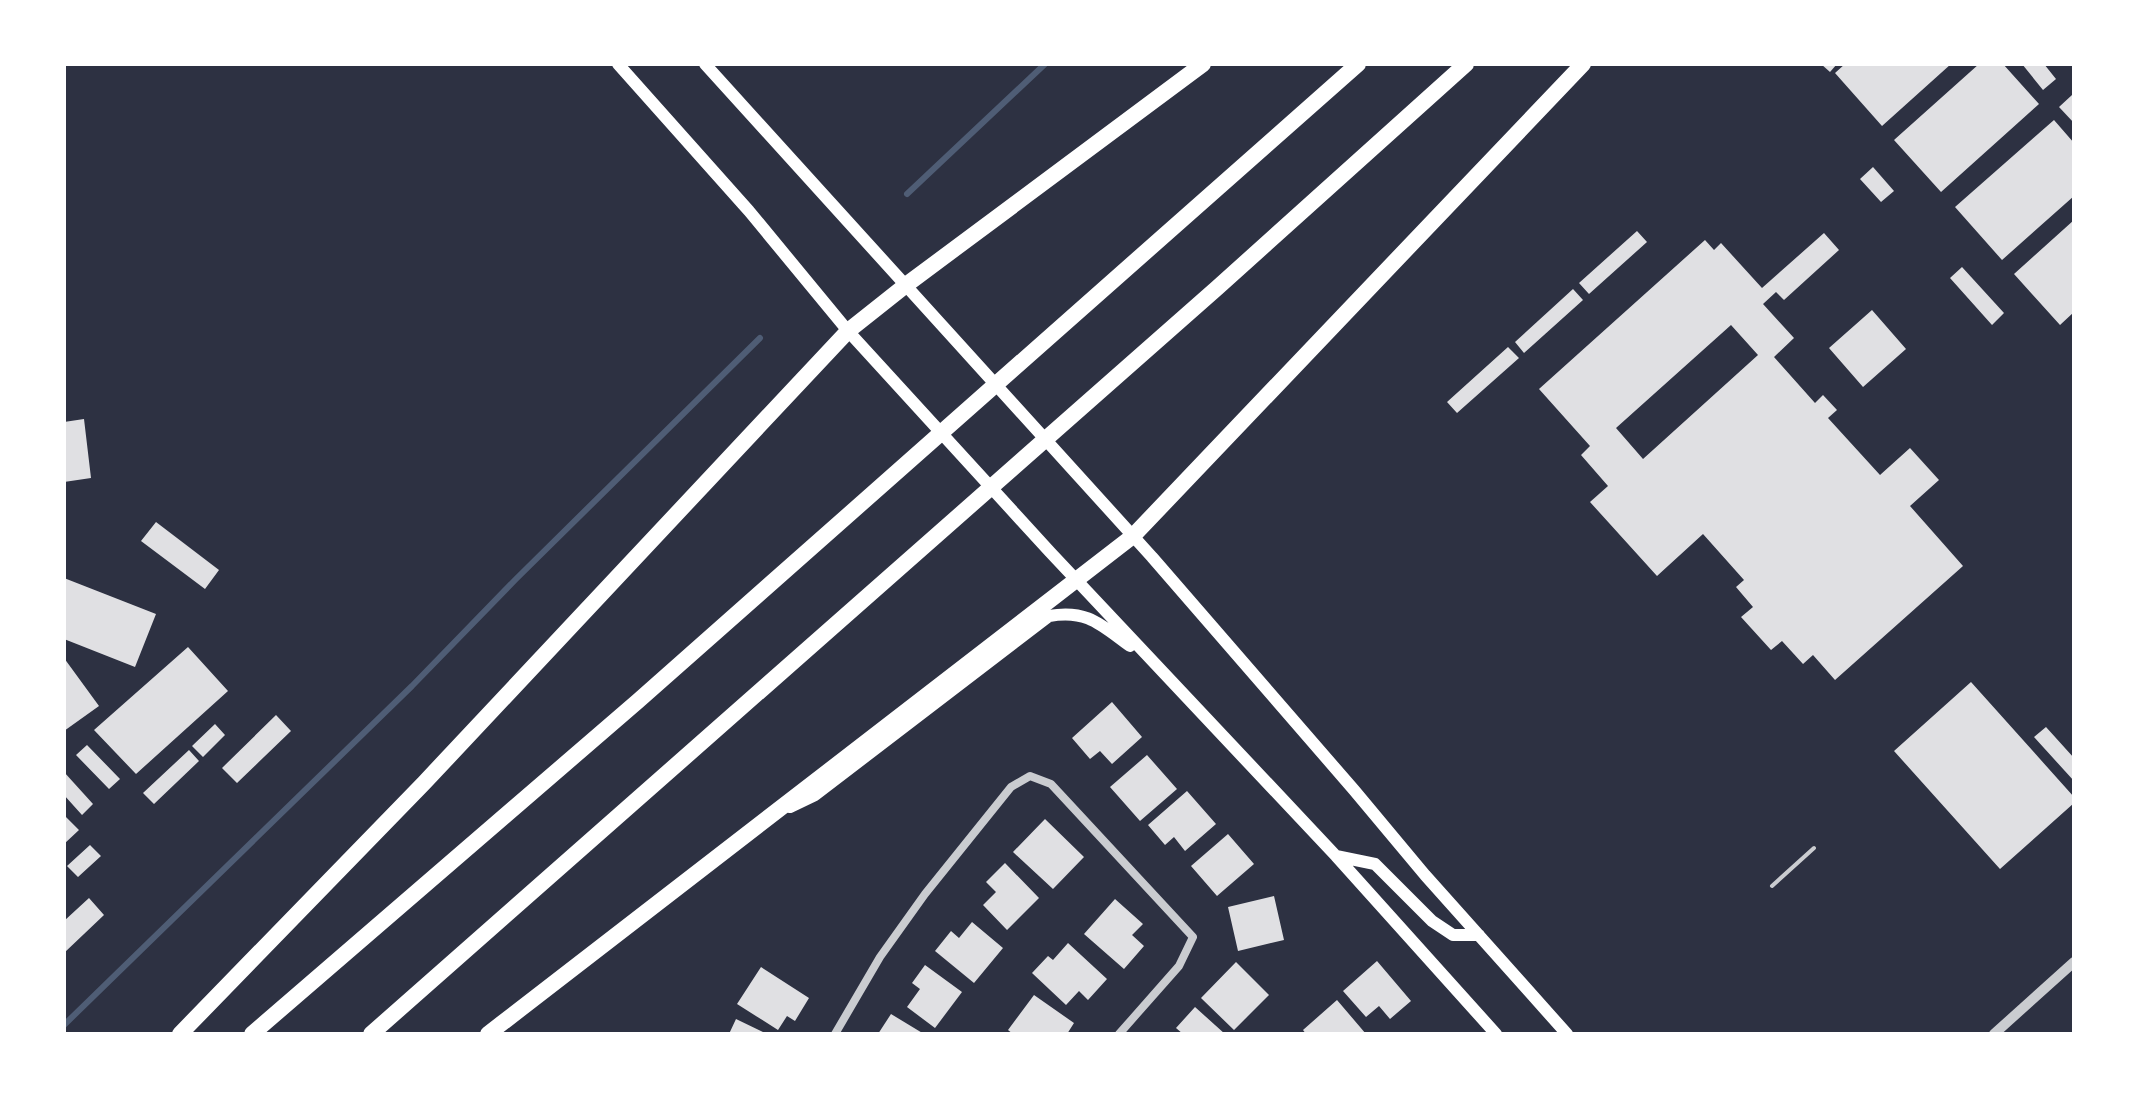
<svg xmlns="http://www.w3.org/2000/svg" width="2138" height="1098" font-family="Ubuntu,sans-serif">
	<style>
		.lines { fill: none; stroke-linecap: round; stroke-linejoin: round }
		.stream { stroke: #4f5d75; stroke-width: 6 }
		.building { fill: #e0e0e3; fill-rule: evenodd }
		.service { stroke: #caccd0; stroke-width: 4 }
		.minor { stroke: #caccd0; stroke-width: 8 }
		.tertiary { stroke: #caccd0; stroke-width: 10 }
		.secondary { stroke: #fff; stroke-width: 12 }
		.motorway { stroke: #fff; stroke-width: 16 }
	</style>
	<rect width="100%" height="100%" fill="#2d3142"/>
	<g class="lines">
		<path class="stream" d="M907,194L1045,64
			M64,1025L412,686L516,579L760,338"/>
	</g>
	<path class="building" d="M1821,64H1837L1830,72Z
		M1845,64H1951L1882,126L1835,73Z
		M1979,64H2003L2039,104L1941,192L1894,140Z
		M2022,64H2044L2056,79L2043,90Z
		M2072,95L2074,98V123L2059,107Z
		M2054,120L2074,143V196L2002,260L1955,207Z
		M1873,167L1894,191L1881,202L1860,179Z
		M2074,220V312L2060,325L2014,274Z
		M1637,231L1647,242L1589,294L1579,283Z
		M1824,233L1839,250L1784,300L1776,292L1763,304L1794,338L1774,357L1815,403L1823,395L1837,410L1828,418L1880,475L1910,448L1939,480L1910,506L1963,566L1835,680L1813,655L1803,664L1782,641L1771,650L1741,617L1753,607L1736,587L1744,580L1703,534L1657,576L1590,502L1608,486L1581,455L1590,446L1539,389L1705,240L1714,250L1721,243L1762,288ZM1731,325L1758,355L1643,459L1616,428Z
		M1962,267L2004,313L1992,325L1950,278Z
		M1573,289L1583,300L1524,353L1515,342Z
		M1872,310L1906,349L1863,387L1829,348Z
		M1508,347L1519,358L1457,413L1447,402Z
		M84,419L91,478L64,482V422Z
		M156,522L219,570L205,589L141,541Z
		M64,578L156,614L135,667L64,639Z
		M188,647L228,691L136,774L94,730Z
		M64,658L99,706L64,731Z
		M1971,682L2074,797V803L2000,869L1894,751Z
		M1112,702L1142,737L1112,764L1100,751L1090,759L1072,738Z
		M276,715L291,731L237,783L222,768Z
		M215,724L225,735L203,757L192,746Z
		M2046,727L2074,758V781L2034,737Z
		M87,745L120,779L109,789L76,755Z
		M189,750L199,761L154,804L143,793Z
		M1147,755L1177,789L1140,821L1110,787Z
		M64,772L93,804L82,815L64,795Z
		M1187,791L1216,824L1185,851L1174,837L1165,845L1148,825Z
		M64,815L79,830L64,844Z
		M1045,819L1084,857L1053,889L1013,852Z
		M1228,834L1254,864L1217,896L1191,866Z
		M90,845L101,856L78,877L67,866Z
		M1005,863L1039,898L1007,930L983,905L996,892L986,882Z
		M1274,896L1284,940L1238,951L1228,907Z
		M89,898L104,915L64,953V921Z
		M1115,899L1143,924L1132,935L1144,946L1124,969L1084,934Z
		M972,922L1003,948L974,983L935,951L951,931L959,938Z
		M1068,943L1107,979L1088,1000L1079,991L1066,1005L1032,973L1048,956L1053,960Z
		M1377,961L1411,1001L1390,1019L1379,1006L1366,1017L1343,991Z
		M1236,962L1269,995L1234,1030L1201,998Z
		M925,965L962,992L935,1028L907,1007L920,989L912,983Z
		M761,967L809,998L795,1021L787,1016L778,1030L737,1004Z
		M1034,995L1074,1023L1067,1034H1013L1008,1030Z
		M1337,1000L1366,1034H1306L1303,1030Z
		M1195,1007L1225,1034H1183L1176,1028Z
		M891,1014L924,1034H878Z
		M736,1019L767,1034H729Z"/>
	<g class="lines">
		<path class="service" d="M1772,886L1814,848"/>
		<path class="minor" d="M835,1034L880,957L925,894L1011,787L1030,776L1051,784L1193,937L1179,966L1119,1034"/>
		<path class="tertiary" d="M1994,1034L2074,962"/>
		<path class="secondary" d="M618,64L749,211L848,331L1050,552L1336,856L1496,1034
			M705,64L1152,557L1354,790L1425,875L1567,1034
			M790,807L815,795L1049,616C1087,609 1101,625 1130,646
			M1336,856L1375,864L1432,921L1453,935H1479"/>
		<path class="motorway" d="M180,1034L424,783L848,331L906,285L1203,64
			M252,1034L638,701L1358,64
			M371,1034L1217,288L1466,64
			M488,1034L1133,536L1583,64"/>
	</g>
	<rect width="2138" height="1098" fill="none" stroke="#ffffff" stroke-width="132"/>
</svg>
